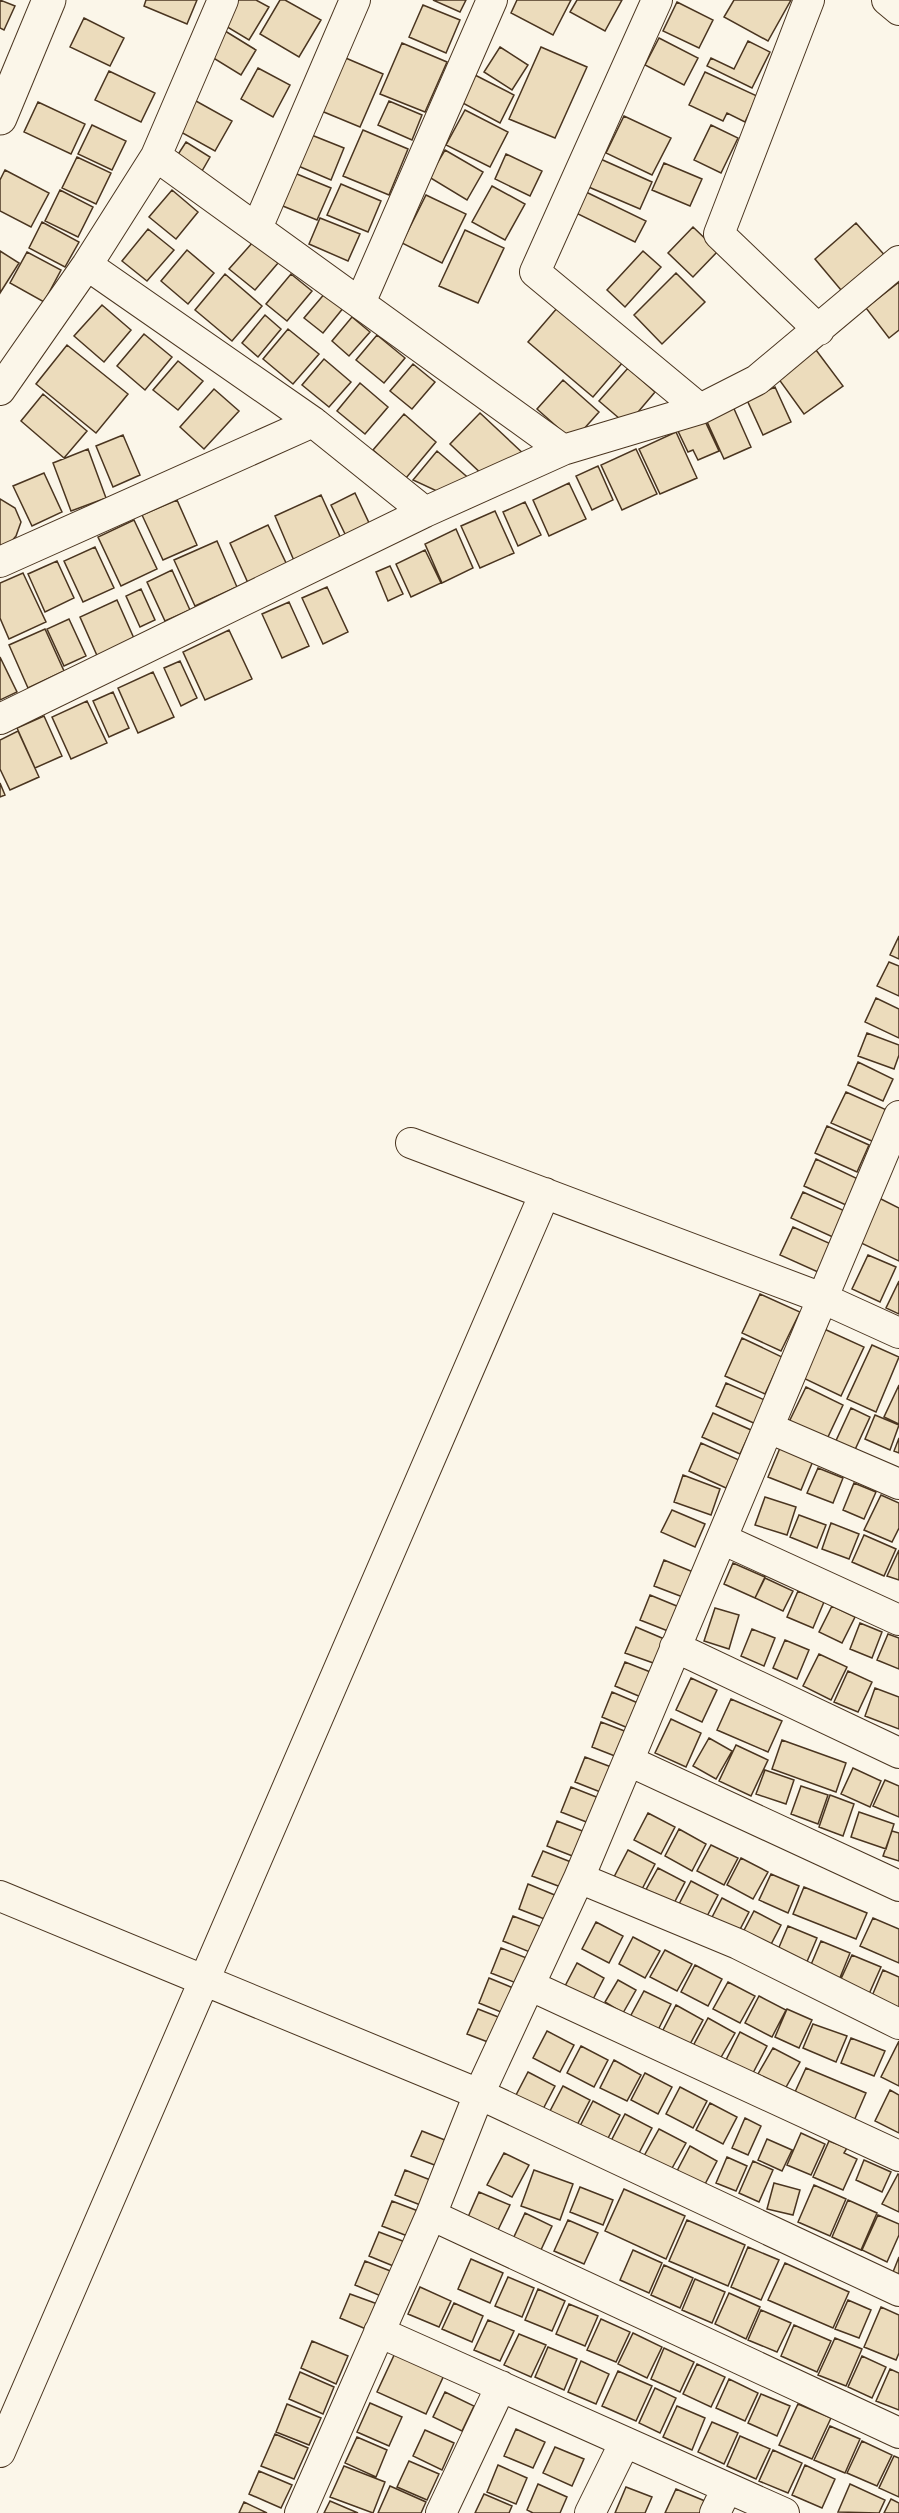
<svg xmlns="http://www.w3.org/2000/svg" width="899" height="2513" font-family="'IBM Plex Serif',serif">
	<style>
		.building { fill: #ecdcbc; stroke: #4a3520; stroke-width: 1.5 }
		.lines { fill: none; stroke-linecap: round; stroke-linejoin: round }
		.minor-casing { stroke: #4a3520; stroke-width: 32 }
		.tertiary-casing { stroke: #4a3520; stroke-width: 35 }
		.minor { stroke: #fbf6e9; stroke-width: 30 }
		.tertiary { stroke: #fbf6e9; stroke-width: 33 }
	</style>
	<rect width="100%" height="100%" fill="#fbf6e9"/>
	<path class="building" d="M0,0L15,6L4,30L0,28Z
		M146,0H197L187,24L144,6Z
		M232,0H256L269,7L249,40L219,22Z
		M280,0H285L321,20L299,57L260,34Z
		M433,0H466L460,12Z
		M517,0H571L553,35L511,13Z
		M577,0H622L605,31L570,12Z
		M734,0H791L768,41L724,17Z
		M677,2L713,20L699,48L663,31Z
		M423,5L460,20L446,53L409,37Z
		M84,18L124,38L110,66L70,47Z
		M217,26L256,50L241,75L202,51Z
		M659,38L698,58L684,85L645,65Z
		M748,41L770,52L752,88L707,66L711,58L734,69Z
		M402,43L447,62L425,112L380,94Z
		M500,47L528,65L512,90L484,72Z
		M541,47L587,67L555,138L509,119Z
		M341,56L383,74L360,127L319,110Z
		M258,68L290,85L273,117L241,99Z
		M109,71L155,93L141,122L95,100Z
		M705,72L757,96L745,122L727,113L723,121L689,105Z
		M473,74L514,95L500,123L459,101Z
		M187,96L232,121L215,151L170,126Z
		M389,101L422,115L412,140L378,125Z
		M38,102L85,124L71,154L24,132Z
		M465,110L508,132L490,167L446,145Z
		M624,116L671,138L652,175L606,153Z
		M92,125L126,141L112,170L78,154Z
		M711,125L738,138L721,173L694,160Z
		M363,130L408,149L389,195L343,176Z
		M309,134L344,148L331,180L296,165Z
		M186,142L210,157L202,171L177,156Z
		M445,150L483,172L467,200L429,177Z
		M506,154L542,171L530,196L495,179Z
		M77,157L111,173L96,204L62,188Z
		M596,157L652,182L640,209L584,185Z
		M664,163L702,179L690,206L652,190Z
		M5,170L49,193L31,227L0,211V180Z
		M292,172L331,188L317,220L278,204Z
		M341,184L381,201L368,232L327,215Z
		M492,186L525,204L505,240L472,222Z
		M60,190L93,207L78,237L45,221Z
		M172,190L198,212L176,239L149,217Z
		M586,192L646,221L635,242L576,213Z
		M426,195L466,214L442,263L402,243Z
		M320,218L360,234L348,261L309,244Z
		M42,222L79,242L65,267L29,248Z
		M856,223L888,259L846,296L815,259Z
		M693,227L718,251L693,277L668,253Z
		M148,229L174,250L147,281L122,261Z
		M465,230L504,248L478,303L439,286Z
		M253,242L278,263L255,290L229,269Z
		M187,250L214,273L188,304L161,281Z
		M0,251L19,263L0,293Z
		M643,251L661,267L625,307L607,290Z
		M27,252L61,270L44,302L10,283Z
		M676,273L705,302L662,344L634,315Z
		M225,274L262,306L232,341L195,310Z
		M291,274L312,291L287,321L266,304Z
		M899,282V330L889,338L866,308Z
		M326,292L344,307L323,333L304,318Z
		M102,305L131,330L104,362L74,336Z
		M558,307L623,362L593,397L528,342Z
		M265,315L281,329L258,357L242,343Z
		M352,317L370,332L349,356L332,341Z
		M288,329L319,354L293,384L263,359Z
		M144,334L172,357L145,390L117,366Z
		M377,335L405,358L384,383L356,360Z
		M67,345L128,394L96,433L36,384Z
		M816,350L843,386L804,414L778,378Z
		M324,359L351,382L329,407L302,385Z
		M178,361L203,381L178,410L153,390Z
		M413,364L435,382L412,409L390,391Z
		M628,368L655,392L627,425L599,401Z
		M563,380L599,412L573,441L537,409Z
		M360,383L388,407L365,434L337,411Z
		M775,387L791,422L763,435L747,400Z
		M214,389L239,411L204,449L180,427Z
		M43,394L87,431L64,458L21,421Z
		M731,402L751,447L724,459L704,415Z
		M480,413L527,457L486,478L450,444Z
		M404,414L436,442L406,478L373,450Z
		M704,419L719,451L698,460L693,450L688,452L678,431Z
		M676,432L697,478L660,494L639,449Z
		M123,435L140,475L113,487L96,446Z
		M88,449L106,498L71,511L53,463Z
		M636,449L657,494L622,510L601,465Z
		M437,451L472,481L441,493L413,480Z
		M598,466L613,500L592,510L576,476Z
		M44,473L62,512L32,526L13,486Z
		M569,483L586,519L549,536L533,500Z
		M355,493L370,525L346,536L331,505Z
		M321,495L342,541L295,563L275,516Z
		M0,499L15,508L21,522L16,536L11,542L0,546Z
		M177,500L197,545L163,560L142,515Z
		M525,502L541,535L518,546L503,512Z
		M495,511L514,553L480,568L461,526Z
		M134,520L157,569L121,586L98,537Z
		M268,525L287,565L248,583L230,543Z
		M456,529L473,568L442,583L425,544Z
		M217,541L237,587L195,606L174,560Z
		M95,547L114,588L83,602L64,561Z
		M425,550L441,583L411,597L396,564Z
		M57,561L74,598L45,612L28,574Z
		M390,566L403,594L388,601L376,572Z
		M172,570L190,610L165,621L147,582Z
		M23,573L46,622L9,639L0,618V583Z
		M327,587L348,632L323,644L302,598Z
		M141,589L155,620L140,627L126,596Z
		M117,600L136,643L99,660L80,617Z
		M289,602L309,646L282,658L262,614Z
		M69,619L86,656L64,666L47,629Z
		M45,629L64,671L28,688L9,645Z
		M229,630L252,679L205,700L183,652Z
		M0,657L17,692L0,700Z
		M180,661L197,698L181,706L164,668Z
		M153,672L174,717L138,733L118,688Z
		M113,692L129,728L109,737L93,701Z
		M87,701L107,743L71,759L52,717Z
		M44,716L62,756L35,768L17,728Z
		M18,731L39,777L10,790L0,769V740Z
		M0,783L5,795L0,797Z
		M899,936V959L890,955Z
		M889,962L899,966V996L877,986Z
		M876,998L899,1009V1038L865,1022Z
		M867,1033L899,1045V1055L894,1069L858,1056Z
		M858,1062L893,1079L883,1101L848,1085Z
		M846,1092L889,1111L874,1142L831,1123Z
		M827,1126L869,1145L857,1172L815,1153Z
		M816,1159L858,1179L846,1205L804,1186Z
		M803,1192L847,1212L835,1238L791,1218Z
		M879,1198L899,1208V1261L859,1242Z
		M793,1227L831,1244L818,1272L780,1255Z
		M868,1255L896,1267L880,1302L852,1289Z
		M899,1281V1314L886,1308Z
		M760,1294L800,1312L781,1351L742,1333Z
		M822,1328L864,1347L841,1396L799,1376Z
		M742,1338L782,1357L765,1394L725,1376Z
		M872,1345L899,1357L876,1412L847,1399Z
		M726,1383L769,1402L758,1425L716,1406Z
		M899,1385V1424L884,1417Z
		M806,1387L843,1405L827,1439L789,1422Z
		M851,1408L870,1417L853,1454L834,1445Z
		M713,1413L751,1430L740,1454L702,1437Z
		M875,1415L899,1425L890,1450L865,1439Z
		M899,1438V1453L894,1451Z
		M701,1443L739,1460L726,1488L689,1471Z
		M780,1448L813,1461L801,1490L768,1477Z
		M818,1468L843,1478L833,1503L807,1493Z
		M683,1475L720,1489L711,1515L674,1502Z
		M854,1483L876,1492L864,1519L843,1510Z
		M881,1495L899,1503V1528L892,1542L864,1530Z
		M765,1497L796,1507L787,1535L755,1525Z
		M672,1510L705,1524L695,1547L661,1532Z
		M799,1515L826,1525L817,1548L790,1537Z
		M831,1523L859,1534L849,1559L822,1549Z
		M864,1535L896,1549L884,1576L852,1562Z
		M899,1550V1580L887,1576Z
		M664,1560L698,1574L688,1599L654,1586Z
		M733,1563L765,1577L755,1598L724,1584Z
		M765,1578L793,1591L783,1611L755,1598Z
		M798,1591L824,1602L813,1628L787,1617Z
		M650,1595L684,1609L673,1633L640,1620Z
		M832,1606L855,1617L842,1643L819,1632Z
		M715,1608L739,1615L729,1649L704,1641Z
		M860,1623L882,1632L872,1658L850,1649Z
		M636,1627L669,1641L659,1665L625,1653Z
		M752,1629L775,1638L764,1666L741,1656Z
		M888,1634L899,1638V1669L877,1660Z
		M785,1640L809,1650L797,1679L773,1668Z
		M819,1654L847,1667L831,1700L803,1686Z
		M625,1662L658,1675L648,1700L615,1686Z
		M848,1671L872,1682L858,1712L834,1702Z
		M691,1678L717,1690L702,1722L676,1710Z
		M875,1688L899,1697V1729L865,1716Z
		M612,1692L645,1706L635,1731L602,1717Z
		M731,1699L782,1721L768,1752L717,1730Z
		M671,1719L701,1733L686,1767L655,1753Z
		M601,1722L635,1735L625,1760L592,1747Z
		M709,1738L732,1751L716,1779L693,1766Z
		M782,1740L846,1763L836,1792L772,1769Z
		M736,1745L768,1760L751,1796L719,1781Z
		M585,1757L619,1770L608,1795L575,1782Z
		M853,1768L881,1781L870,1807L841,1794Z
		M765,1770L794,1780L786,1804L756,1794Z
		M885,1780L899,1786V1817L873,1806Z
		M801,1786L828,1795L818,1824L791,1814Z
		M571,1787L604,1800L594,1825L561,1812Z
		M830,1795L854,1804L843,1836L819,1827Z
		M859,1812L894,1824L886,1849L851,1837Z
		M648,1813L675,1827L661,1854L634,1840Z
		M557,1821L590,1834L580,1859L547,1846Z
		M679,1829L706,1844L692,1871L665,1856Z
		M892,1831L899,1833V1861L883,1856Z
		M711,1845L738,1858L724,1885L697,1871Z
		M628,1850L655,1864L641,1891L614,1877Z
		M543,1851L576,1864L566,1889L532,1876Z
		M741,1858L768,1872L753,1899L727,1885Z
		M658,1868L685,1882L671,1909L643,1895Z
		M771,1874L799,1886L788,1913L759,1900Z
		M691,1881L718,1895L704,1922L677,1908Z
		M528,1884L562,1898L552,1922L519,1909Z
		M804,1887L867,1913L856,1939L793,1914Z
		M722,1898L749,1912L735,1939L708,1925Z
		M754,1911L781,1925L767,1952L740,1938Z
		M513,1916L547,1929L537,1955L503,1941Z
		M873,1918L899,1929V1963L860,1946Z
		M596,1922L623,1936L609,1963L582,1949Z
		M788,1926L817,1938L806,1964L777,1952Z
		M633,1937L660,1951L645,1978L619,1964Z
		M821,1941L850,1953L839,1980L810,1967Z
		M501,1948L534,1961L524,1986L491,1973Z
		M665,1950L692,1964L677,1991L650,1977Z
		M852,1955L881,1967L869,1994L840,1981Z
		M577,1963L604,1978L590,2005L563,1990Z
		M695,1965L722,1979L708,2006L681,1992Z
		M883,1970L899,1977V2008L872,1996Z
		M489,1978L523,1992L513,2017L479,2003Z
		M618,1980L636,1990L623,2013L605,2002Z
		M728,1982L755,1996L740,2023L713,2009Z
		M644,1991L671,2004L657,2032L630,2017Z
		M759,1996L786,2010L772,2037L745,2023Z
		M676,2005L703,2020L689,2046L662,2032Z
		M478,2009L511,2022L501,2047L467,2034Z
		M787,2009L812,2020L799,2048L775,2037Z
		M708,2018L735,2033L720,2059L693,2046Z
		M813,2024L847,2036L836,2062L803,2048Z
		M547,2031L574,2045L560,2072L533,2058Z
		M740,2032L767,2046L753,2073L726,2060Z
		M851,2038L885,2051L874,2076L841,2063Z
		M899,2041V2086L881,2077Z
		M581,2046L608,2060L594,2087L567,2073Z
		M773,2048L800,2062L785,2089L758,2074Z
		M614,2060L641,2075L627,2101L600,2088Z
		M806,2068L866,2093L850,2130L789,2105Z
		M528,2072L555,2086L541,2113L514,2099Z
		M645,2073L672,2087L658,2114L631,2100Z
		M563,2086L590,2100L576,2127L549,2113Z
		M680,2087L707,2101L693,2128L666,2114Z
		M890,2090L899,2095V2133L875,2121Z
		M593,2101L620,2115L606,2142L579,2128Z
		M710,2103L737,2117L723,2144L696,2130Z
		M625,2114L652,2128L638,2155L611,2141Z
		M745,2118L761,2126L748,2155L732,2148Z
		M659,2129L686,2143L671,2170L644,2156Z
		M422,2131L455,2144L445,2169L411,2156Z
		M801,2133L825,2144L811,2175L787,2165Z
		M767,2139L792,2150L782,2171L758,2160Z
		M829,2141L847,2148L844,2153L857,2159L843,2190L813,2177Z
		M690,2146L717,2161L703,2188L676,2173Z
		M504,2153L529,2165L512,2197L487,2185Z
		M727,2157L747,2166L736,2191L716,2183Z
		M864,2160L891,2172L882,2192L856,2180Z
		M753,2161L773,2170L759,2202L739,2193Z
		M405,2170L438,2183L428,2208L395,2195Z
		M534,2170L573,2184L560,2220L521,2206Z
		M898,2174L899,2175V2212L882,2204Z
		M774,2183L800,2190L793,2215L767,2209Z
		M814,2185L846,2199L830,2236L798,2222Z
		M580,2187L613,2200L603,2225L570,2212Z
		M624,2189L685,2216L666,2259L605,2231Z
		M479,2192L510,2205L498,2230L468,2217Z
		M848,2200L877,2213L861,2250L832,2237Z
		M392,2201L426,2214L415,2239L382,2226Z
		M525,2213L552,2226L540,2252L513,2239Z
		M878,2215L899,2224V2235L887,2262L862,2250Z
		M568,2220L598,2233L584,2264L554,2251Z
		M687,2220L745,2245L728,2286L669,2261Z
		M379,2232L413,2245L403,2270L369,2256Z
		M748,2247L779,2260L761,2300L731,2287Z
		M633,2250L662,2263L649,2293L620,2280Z
		M899,2257V2274L893,2272Z
		M471,2259L503,2273L490,2303L458,2289Z
		M365,2261L398,2274L388,2299L355,2285Z
		M785,2263L849,2292L833,2328L768,2300Z
		M664,2265L693,2278L680,2308L651,2295Z
		M508,2277L534,2288L522,2317L495,2306Z
		M695,2279L725,2292L712,2323L682,2310Z
		M420,2287L451,2301L439,2327L408,2314Z
		M538,2289L565,2301L552,2331L525,2320Z
		M729,2293L760,2307L746,2339L715,2324Z
		M350,2294L383,2306L373,2332L340,2318Z
		M848,2300L871,2310L859,2338L835,2329Z
		M454,2303L483,2316L472,2342L442,2329Z
		M569,2304L598,2316L585,2346L556,2334Z
		M881,2307L899,2315V2353L896,2360L864,2347Z
		M761,2310L791,2323L777,2352L748,2340Z
		M601,2319L630,2332L616,2362L587,2350Z
		M488,2320L514,2331L500,2361L474,2350Z
		M794,2325L831,2341L817,2372L781,2356Z
		M633,2333L662,2347L647,2378L618,2364Z
		M519,2334L546,2345L531,2377L504,2365Z
		M835,2338L862,2349L846,2386L818,2375Z
		M312,2341L348,2356L336,2384L301,2368Z
		M548,2347L577,2359L564,2390L535,2377Z
		M664,2348L694,2362L680,2392L651,2379Z
		M396,2351L445,2373L426,2414L377,2392Z
		M862,2356L886,2367L872,2398L848,2387Z
		M581,2361L609,2374L596,2404L568,2392Z
		M697,2364L725,2377L711,2407L683,2394Z
		M890,2369L899,2373V2410L876,2401Z
		M618,2371L652,2386L636,2421L602,2406Z
		M300,2372L334,2387L323,2414L289,2399Z
		M729,2379L758,2393L745,2421L716,2408Z
		M655,2388L676,2398L660,2433L639,2423Z
		M445,2392L474,2406L462,2431L433,2417Z
		M761,2394L790,2406L777,2436L748,2423Z
		M370,2403L402,2417L389,2446L357,2432Z
		M287,2404L321,2418L309,2445L276,2432Z
		M798,2404L831,2418L812,2459L779,2445Z
		M677,2406L705,2418L692,2450L663,2437Z
		M712,2422L738,2433L724,2464L698,2452Z
		M830,2426L860,2439L845,2473L814,2460Z
		M516,2429L545,2442L533,2468L504,2456Z
		M425,2430L454,2443L442,2470L413,2456Z
		M275,2434L308,2448L294,2479L261,2466Z
		M740,2436L770,2449L756,2479L727,2466Z
		M357,2437L387,2450L376,2477L345,2463Z
		M862,2441L892,2455L877,2486L847,2473Z
		M555,2447L584,2459L572,2486L543,2473Z
		M773,2450L802,2463L788,2493L759,2481Z
		M894,2456L899,2458V2497L879,2488Z
		M409,2461L439,2474L427,2500L397,2487Z
		M498,2465L527,2478L516,2504L487,2492Z
		M805,2465L835,2479L822,2508L792,2495Z
		M344,2466L385,2482L373,2513L330,2497Z
		M259,2471L292,2485L281,2508L249,2494Z
		M538,2484L567,2497L560,2513H533L527,2510Z
		M850,2484L885,2500L879,2513L838,2512Z
		M390,2486L426,2502L421,2513H378Z
		M626,2487L652,2497L645,2513H615Z
		M676,2489L705,2501L700,2513H665Z
		M484,2494L512,2506L509,2513H475Z
		M891,2499L899,2503V2513H884Z
		M330,2501L358,2513H324Z
		M244,2502L267,2513H239Z"/>
	<g class="lines">
		<defs>
			<path id="minor" d="M657,0L535,272L700,409
				M809,0L719,234L819,330
				M887,0L899,10
				M156,156L563,450
				M257,228L355,0
				M87,265L313,422L425,512
				M360,303L492,0
				M0,390L87,265L156,156L223,0
				M0,562L313,422
				M0,719L425,512L563,450L700,409L757,380L899,261
				M411,1143L822,1298L899,1333
				M769,1428L899,1484
				M722,1539L899,1620
				M675,1647L899,1753
				M629,1761L899,1886
				M579,1878L738,1944L899,2024
				M0,1896L479,2094L899,2291
				M531,1986L899,2156
				M431,2215L899,2433
				M379,2332L784,2513
				M0,2452L545,1193
				M300,2513L431,2215L479,2094L579,1878L899,1116
				M441,2513L501,2386
				M590,2513L625,2442
				M715,2513L727,2488"/>
			<path id="tertiary" d="M0,118L49,0"/>
		</defs>
		<use href="#minor" class="minor-casing"/>
		<use href="#tertiary" class="tertiary-casing"/>
		<use href="#minor" class="minor"/>
		<use href="#tertiary" class="tertiary"/>
	</g>
</svg>
